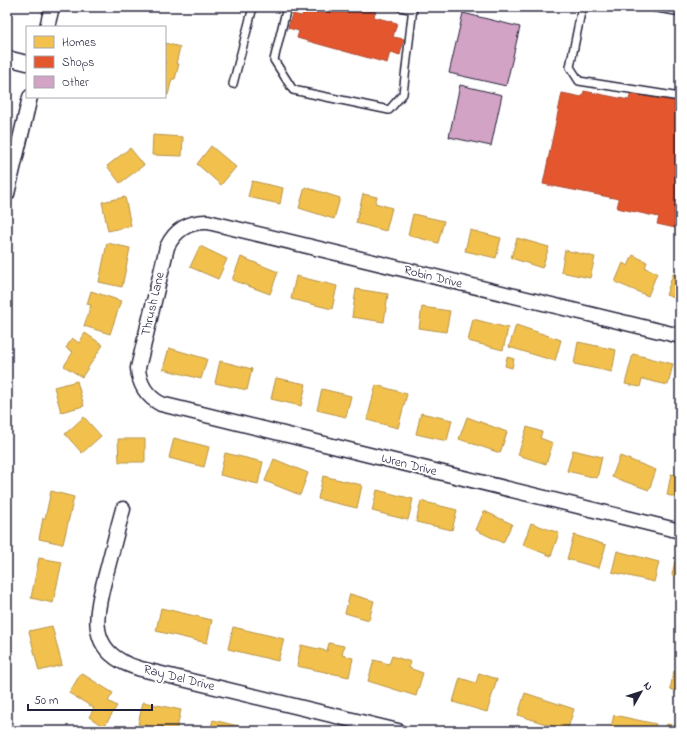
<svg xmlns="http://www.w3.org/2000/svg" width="687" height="738" font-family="'Indie Flower',sans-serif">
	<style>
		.homes { fill: #f2c14e; stroke: #b49148 }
		.shops { fill: #e4572e; stroke: #aa4732 }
		.building { fill: #d2a3c4; stroke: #22223b }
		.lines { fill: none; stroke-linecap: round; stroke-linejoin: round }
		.service-casing { stroke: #22223b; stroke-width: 10 }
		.minor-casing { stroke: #22223b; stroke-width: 17 }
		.service { stroke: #fff; stroke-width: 7 }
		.minor { stroke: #fff; stroke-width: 14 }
		.labels { text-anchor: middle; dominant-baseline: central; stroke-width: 4; stroke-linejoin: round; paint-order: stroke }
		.street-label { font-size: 13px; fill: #22223b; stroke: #fff }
	</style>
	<rect width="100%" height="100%" fill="#fff"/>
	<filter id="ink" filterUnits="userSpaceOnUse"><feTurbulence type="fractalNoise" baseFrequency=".025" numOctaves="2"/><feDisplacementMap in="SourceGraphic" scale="8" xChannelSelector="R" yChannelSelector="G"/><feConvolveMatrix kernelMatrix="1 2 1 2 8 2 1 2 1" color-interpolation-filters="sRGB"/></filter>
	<g filter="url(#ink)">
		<path class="homes" d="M165,43L180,47L176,64H179L175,79H172L168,95H165Z
			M153,135L183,137L182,156L152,155Z
			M211,146L236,167L221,185L197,164Z
			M130,148L144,165L120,183L107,166Z
			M252,181L283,188L280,204L248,197Z
			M305,187L340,198L334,219L299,208Z
			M363,194L377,197L375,203L392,208L386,231L356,223Z
			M125,197L131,226L108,231L102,202Z
			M413,214L444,221L438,243L408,235Z
			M470,230L501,238L496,258L465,251Z
			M517,238L549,247L542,268L511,258Z
			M107,243L130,248L122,287L99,282Z
			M200,246L227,259L218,279L190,267Z
			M565,250L595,257L590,278L561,272Z
			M633,255L647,262L645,268L657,273L648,296L615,282L623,263L628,266Z
			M241,257L278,272L270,294L232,280Z
			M673,274L680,276V300L666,295Z
			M296,276L337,286L332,309L291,299Z
			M356,289L388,294L384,322L352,317Z
			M91,291L121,301L110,334L84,326L91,305L87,304Z
			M422,307L450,311L446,332L419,328Z
			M473,319L508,328L503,350L468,341Z
			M516,325L561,340L555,361L509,347Z
			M85,333L103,345L82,377L64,366L73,352L66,348L72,338L79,343Z
			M578,342L616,350L612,372L574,364Z
			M169,348L207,359L201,379L163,369Z
			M633,354L673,364L668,385L642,379L640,387L625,384Z
			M507,357L514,359L512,368L505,366Z
			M220,361L252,369L247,390L215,383Z
			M276,378L306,384L301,406L271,399Z
			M77,381L84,406L61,412L54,387Z
			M376,385L407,394L398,428L367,420Z
			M322,389L351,396L346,417L317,410Z
			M421,413L452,420L447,441L416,434Z
			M84,417L101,436L82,453L65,434Z
			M467,417L507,432L500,453L459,439Z
			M527,427L542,432L540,438L553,443L546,464L518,455Z
			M174,438L209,447L204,467L169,458Z
			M118,439H145V462H119Z
			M573,450L602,457L597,478L567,471Z
			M225,453L263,462L258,484L220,475Z
			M620,456L656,470L649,490L612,477Z
			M274,459L308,473L300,495L265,481Z
			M671,474L680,476V498L667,495Z
			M323,476L362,485L357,508L318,499Z
			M377,490L413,499L408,520L372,511Z
			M51,491L74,497L63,544L39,539L43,518L45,519Z
			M421,501L457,510L452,530L416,522Z
			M484,511L512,524L503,543L476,530Z
			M531,523L559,533L551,556L523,545Z
			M574,535L606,545L599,568L567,559Z
			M617,551L659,562L654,582L612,572Z
			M39,558L62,562L53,603L31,598Z
			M675,561L680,562V577L672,575Z
			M350,594L374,601L369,620L345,613Z
			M161,608L212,620L207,643L156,631Z
			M52,626L62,665L39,671L29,631Z
			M233,627L284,639L278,661L228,649Z
			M329,643L344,646L342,655L353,658L349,677L297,666L301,645L327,651Z
			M392,656L411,662L409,668L423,673L416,696L368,681L374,660L389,664Z
			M674,671L680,673V692L670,689Z
			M81,673L113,693L108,701L117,706L104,727L89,717L94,708L69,693Z
			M479,673L497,679L487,712L453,702L460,678L476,683Z
			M525,693L574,709L567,731L518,715Z
			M143,702L181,710L176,731H169L138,724Z
			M614,715L656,724L655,731H610Z
			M213,720L255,730V731H210Z
			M667,724L680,727V731H666Z"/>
		<path class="shops" d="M305,7H376L374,17L397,23L393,37L404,39L400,55L390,52L387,63L297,38L299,31L288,28L292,14L302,16Z
			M584,91L629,100L631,91L673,100V99L680,100V229L657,224L659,217L617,208L619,199L543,184L562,93L582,97Z"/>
		<path class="building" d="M463,13L520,27L506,86L449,73Z
			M460,85L502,95L491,146L449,137Z"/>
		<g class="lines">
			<defs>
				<path id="service" d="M289,7L286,11L274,60L293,90L389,110L403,94L413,7
					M401,7L412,10
					M582,7L570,67L579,81L680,97
					M651,7L676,11
					M233,84L253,7"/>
				<path id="minor" d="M47,27L52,7
					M7,58L27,63
					M7,194L30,97
					M680,336L208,222C189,221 175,230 167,247L138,368C139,384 146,396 161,404L680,531
					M123,509C117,530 112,552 106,574C98,605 86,642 121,661C127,665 135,667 141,669L398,731"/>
			</defs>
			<use href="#service" class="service-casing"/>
			<use href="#minor" class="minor-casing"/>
			<use href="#service" class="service"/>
			<use href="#minor" class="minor"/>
		</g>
	</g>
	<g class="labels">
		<g class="street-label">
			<text transform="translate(433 277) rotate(14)">Robin Drive</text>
			<text transform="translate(153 304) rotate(-77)">Thrush Lane</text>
			<text transform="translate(409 465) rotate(14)">Wren Drive</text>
			<text transform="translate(179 678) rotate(14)">Ray Del Drive</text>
		</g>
	</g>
	<rect width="687" height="738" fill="none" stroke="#fff" stroke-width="24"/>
	<rect x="12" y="12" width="663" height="714" fill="none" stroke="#22223b" stroke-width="1.5" filter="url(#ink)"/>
	<rect x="26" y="26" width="140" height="72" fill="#ffffff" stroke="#a7a7b1"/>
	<rect x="34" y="36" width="20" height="12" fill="#f2c14e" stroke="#a7a7b1"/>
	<text x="62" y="46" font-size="12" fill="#22223b">Homes</text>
	<rect x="34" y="56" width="20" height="12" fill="#e4572e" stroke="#a7a7b1"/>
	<text x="62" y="66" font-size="12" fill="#22223b">Shops</text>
	<rect x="34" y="76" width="20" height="12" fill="#d2a3c4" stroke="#a7a7b1"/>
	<text x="62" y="86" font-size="12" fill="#22223b">Other</text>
	<g transform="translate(641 692) rotate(51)" stroke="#ffffff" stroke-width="3" paint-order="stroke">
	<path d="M0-3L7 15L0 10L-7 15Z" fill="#22223b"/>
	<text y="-6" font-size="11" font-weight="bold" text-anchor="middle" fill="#22223b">N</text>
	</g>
	<path d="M28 704v6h124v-6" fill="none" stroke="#22223b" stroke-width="2"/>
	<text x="34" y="704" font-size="12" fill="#22223b" stroke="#ffffff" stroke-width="3" paint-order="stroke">50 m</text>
</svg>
